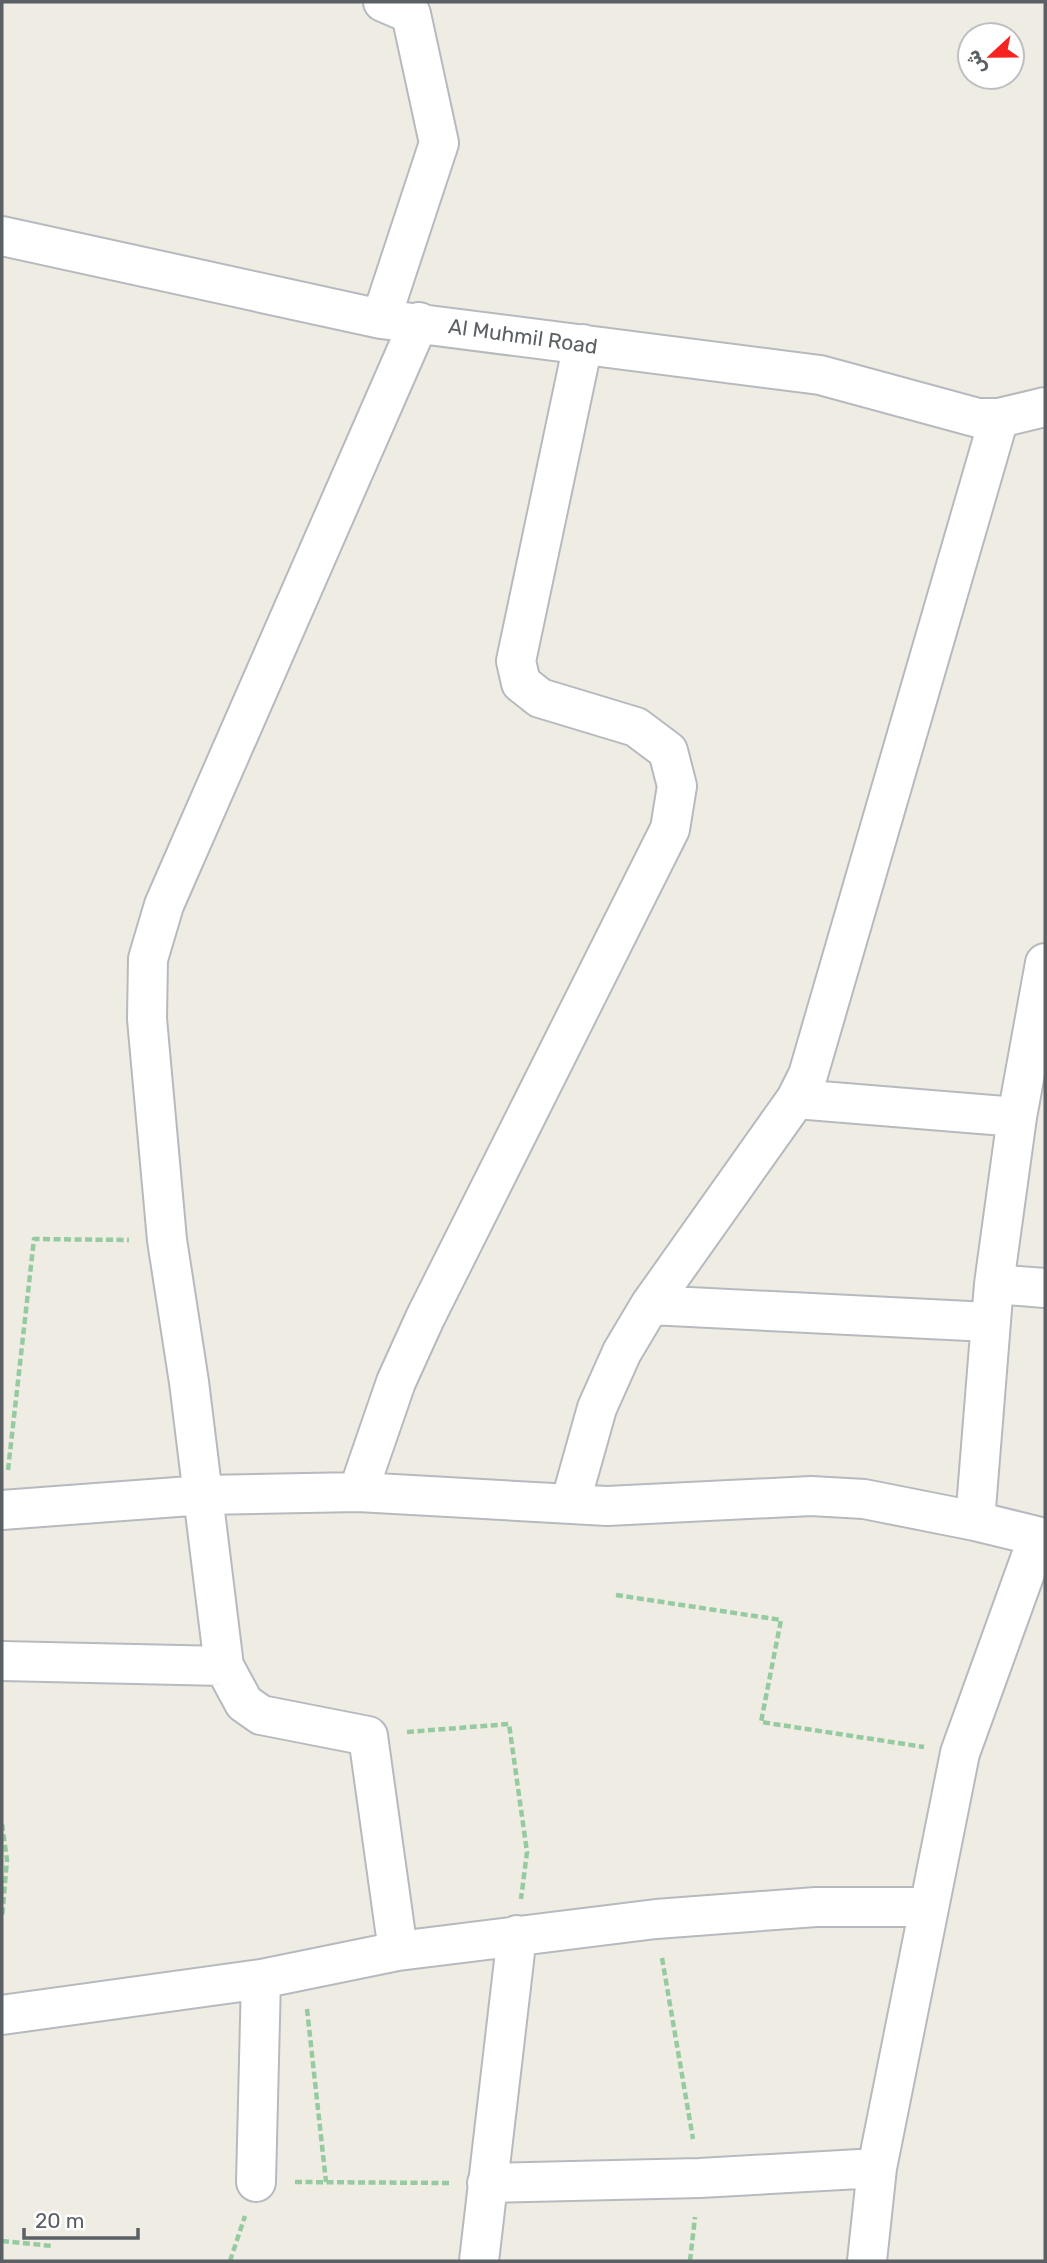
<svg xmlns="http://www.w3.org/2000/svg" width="1047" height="2263" font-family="Rubik,Cairo,sans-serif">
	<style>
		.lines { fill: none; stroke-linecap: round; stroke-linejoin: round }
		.minor-casing { stroke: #b6babe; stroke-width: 42 }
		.path { stroke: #96cba1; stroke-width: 4.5; stroke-dasharray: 7 3.5; stroke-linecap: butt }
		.minor { stroke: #fff; stroke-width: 38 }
		.labels { text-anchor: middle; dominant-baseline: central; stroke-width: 5; stroke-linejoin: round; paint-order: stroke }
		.street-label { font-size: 21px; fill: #5b6065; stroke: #fff }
	</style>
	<rect width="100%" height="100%" fill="#efece3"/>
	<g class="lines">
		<defs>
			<path id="minor" d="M2,236L381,319L820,375L978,418H999L1045,407
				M381,319L439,143L411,14L383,2
				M796,1099L1017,1117
				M994,1284L1045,1288
				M650,1305L989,1322
				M358,1492L396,1382L425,1318L670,829L677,786L668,751L636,727L540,698L521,683L516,661L583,344
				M570,1504L597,1408L622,1352L650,1305L796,1099L808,1075L999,418
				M2,1510L204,1495L358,1492L607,1506L811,1496L864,1499L975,1521L1045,1538
				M975,1521L994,1284L1017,1117L1045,963
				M2,1661L224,1666L189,1382L167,1240L147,1019L148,959L164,905L419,322
				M224,1666L244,1703L261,1715L368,1736L398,1951
				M2,2015L261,1979L398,1951L656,1919L816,1907H928
				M256,2182L261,1979
				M487,2183L700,2178L877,2168
				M479,2261L517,1935
				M867,2261L877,2168L960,1753L1038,1537"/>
		</defs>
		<use href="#minor" class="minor-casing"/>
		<path class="path" d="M8,1470L34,1239L129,1240
			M616,1595L781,1620L761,1722L924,1747
			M407,1732L509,1724L527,1852L521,1899
			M2,1824L7,1860L2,1918
			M662,1958L693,2139
			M307,2009L326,2182
			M295,2182L451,2183
			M2,2241L52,2246
			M230,2261L245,2216
			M690,2261L695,2217"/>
		<use href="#minor" class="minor"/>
	</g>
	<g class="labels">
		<g class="street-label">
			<text transform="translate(523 336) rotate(8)">Al Muhmil Road</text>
		</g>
	</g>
	<rect width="1047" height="2263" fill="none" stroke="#5b6065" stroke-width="7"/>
	<g transform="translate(991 56) rotate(248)"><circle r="33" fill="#ffffff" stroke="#bdbfc1" stroke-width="2"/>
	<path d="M0-5L12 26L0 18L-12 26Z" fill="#f62322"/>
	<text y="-10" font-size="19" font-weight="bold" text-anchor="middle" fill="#5b6065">ش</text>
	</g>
	<path d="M24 2228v10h114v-10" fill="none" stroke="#5b6065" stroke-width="3.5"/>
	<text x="35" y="2228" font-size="21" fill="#5b6065" stroke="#ffffff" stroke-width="5" paint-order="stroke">20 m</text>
</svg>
